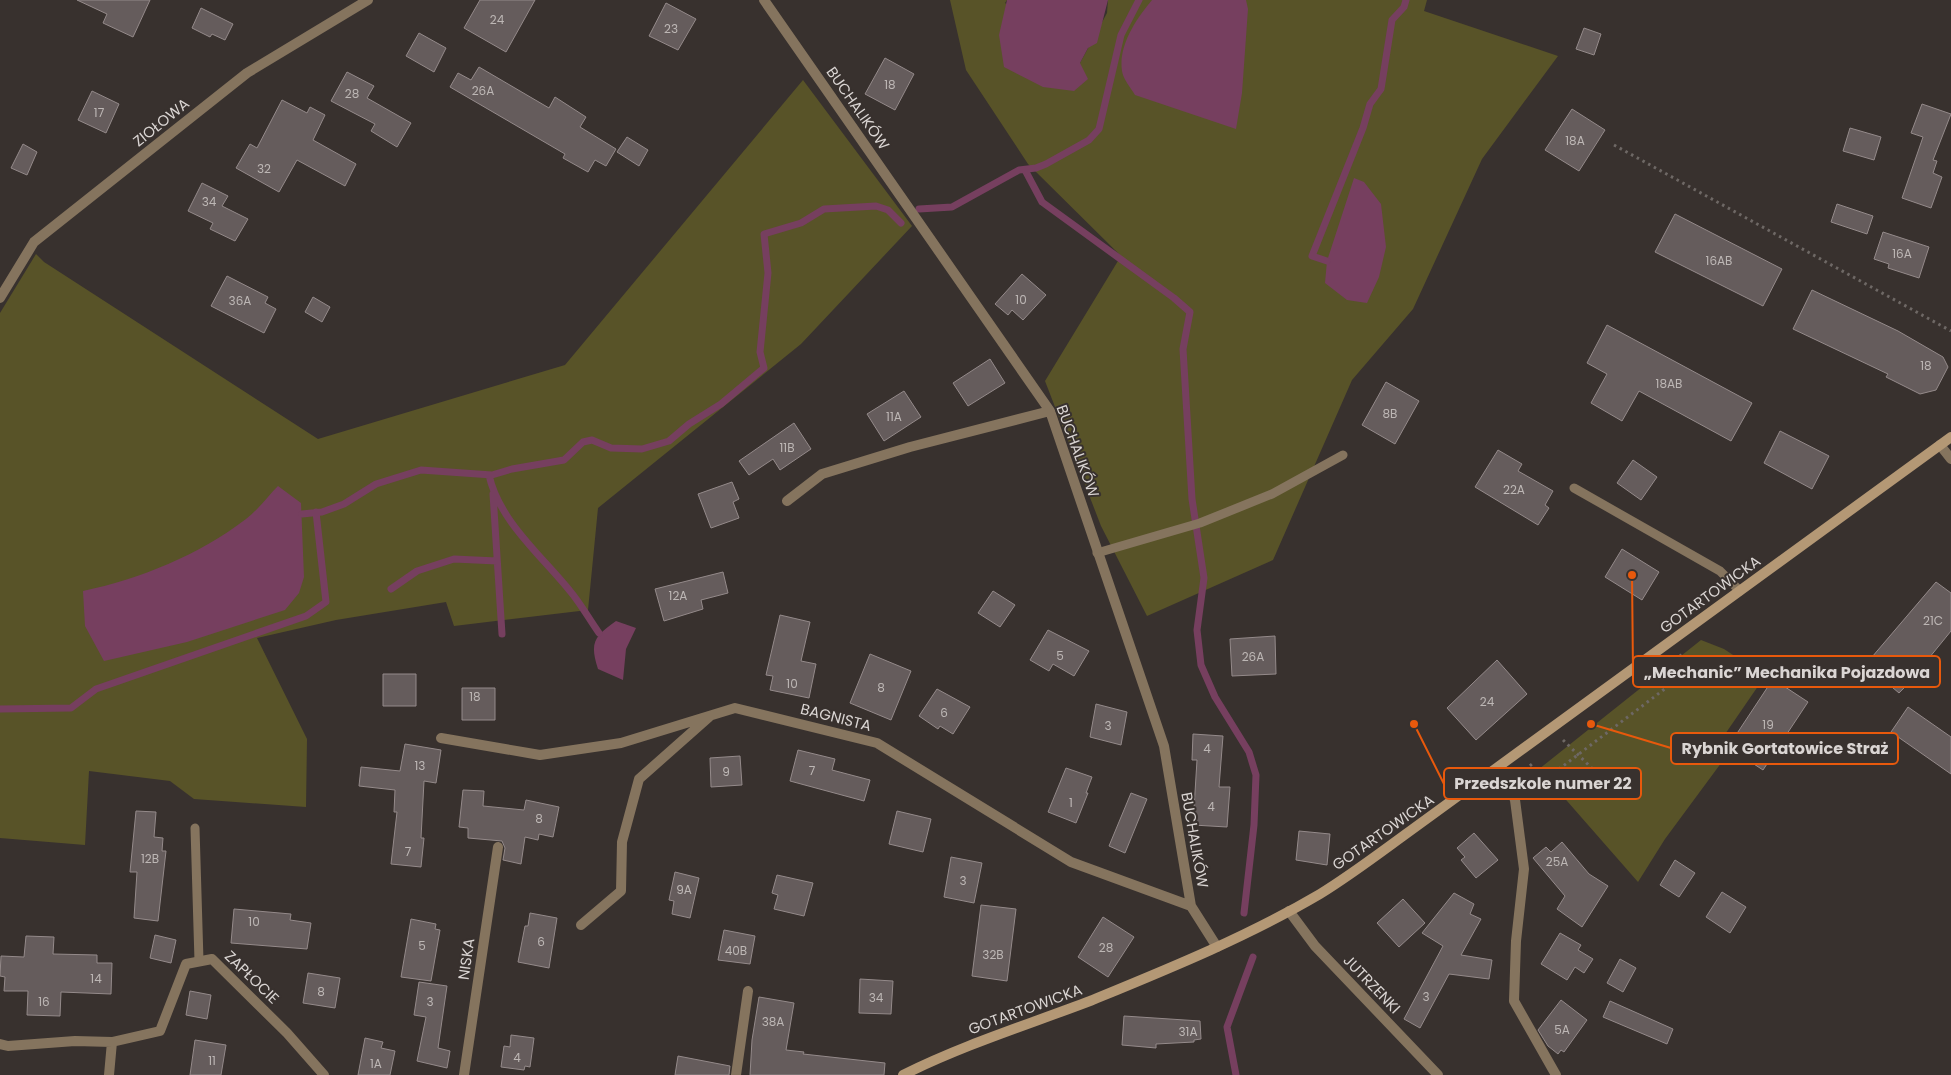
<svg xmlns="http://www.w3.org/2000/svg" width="1951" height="1075" font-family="Poppins,sans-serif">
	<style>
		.green { fill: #585328 }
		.water { fill: #763f5f }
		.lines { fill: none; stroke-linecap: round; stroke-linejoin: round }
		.stream { stroke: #763f5f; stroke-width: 7 }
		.building { fill: #655c5c; stroke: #948a8a }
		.path { stroke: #6e6865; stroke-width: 3; stroke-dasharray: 2.5 4; stroke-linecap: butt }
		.lane { stroke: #85745e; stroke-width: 9 }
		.street { stroke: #85745e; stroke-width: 10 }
		.secondary { stroke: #b49875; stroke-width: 10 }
		.labels { text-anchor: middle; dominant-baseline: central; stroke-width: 4; stroke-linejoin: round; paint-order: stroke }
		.number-label { font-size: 12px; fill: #bdb7b5 }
		.street-label { font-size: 15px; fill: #dad5d3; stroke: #38312e }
		.leader { fill: none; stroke: #e8590c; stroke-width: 2 }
		.callout-dot { fill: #e8590c; stroke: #38312e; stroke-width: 2 }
		.callout { fill: #38312e; stroke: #e8590c; stroke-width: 2 }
		.callout-label { font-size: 16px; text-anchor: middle; font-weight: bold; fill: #dad5d3 }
	</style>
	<rect width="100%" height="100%" fill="#38312e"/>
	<path class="green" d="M950,0H1007L1005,3L1080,63L1107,13L1108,0H1427L1424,11L1558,56L1482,159L1413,309L1352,380L1273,560L1147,616L1101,526L1045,381L1121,256L1028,164L966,70Z
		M803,80L912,226L801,344L598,508L588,610L454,626L446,602L336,620L257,638L307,739L306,807L194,799L170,781L89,771L85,845L0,838V313L36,254L44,262L318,439L565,365Z
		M1701,640L1724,649L1765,676L1719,743L1730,751L1665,839L1638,882L1539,769Z"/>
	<path class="water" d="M1007,0H1108L1097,43L1088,48L1080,63L1088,79L1074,91L1043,87L1004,67L999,35Z
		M1152,0H1246L1248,9L1242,93L1236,129L1135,95C1131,88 1123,79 1122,71C1118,45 1137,18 1152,0Z
		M1354,178L1364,182L1381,204L1386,247L1379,277L1367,303L1347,300L1325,283L1327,261Z
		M278,486L301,503L304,577L299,593L285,610L187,642L104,661L85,626L83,591C140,579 199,555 246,519C258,510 268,496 278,486Z
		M616,621L636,628L626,649L623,680L598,669C589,642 595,636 616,621Z"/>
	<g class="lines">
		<path class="stream" d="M1025,170L1042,202L1174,298L1190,312L1183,349L1192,499L1204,578L1197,630L1201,665L1215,697L1249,752L1256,775L1254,825L1244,913
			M919,209L952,207L1019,170L1036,168L1046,164L1089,140L1099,129L1121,35L1139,0
			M1327,261L1312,256L1363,128L1370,104L1381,89L1392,20L1404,7L1406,0
			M489,475C499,521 542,556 570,591C581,604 589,619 599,633
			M493,494L502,634
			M302,514L322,512L344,504L376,484L421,470L492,475L512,469L564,460L583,442L592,440L611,448L642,449L669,441L689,424L721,404L764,368L760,352L768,273L764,234L801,223L824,209L876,206L888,210L901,223
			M391,589L417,571L454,559L497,561
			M0,709L71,708L96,689L306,616L326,602L316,512
			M1236,1075L1227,1027L1253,957"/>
	</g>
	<path class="building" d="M77,0H150L133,37L103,23L107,14Z
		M480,0H535L506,52L464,28Z
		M666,3L696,19L678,50L649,36Z
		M201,8L233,24L225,40L212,34L210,37L192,28Z
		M1584,28L1601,34L1594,55L1576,49Z
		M419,33L446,48L434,72L406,56Z
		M885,58L914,74L895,110L865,94Z
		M479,67L549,108L555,97L586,117L580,127L616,149L606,166L595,160L588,172L563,158L565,154L450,87L458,73L471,80Z
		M347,72L374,86L367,98L411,123L397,147L371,131L375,124L331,101Z
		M92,91L119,104L106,133L78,120Z
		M282,100L307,113L310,107L325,115L313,140L356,164L345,186L297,160L279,192L236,168L250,144L257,148Z
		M1922,104L1951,114L1933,160L1937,161L1933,173L1942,177L1931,208L1902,198L1923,137L1911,133Z
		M1572,109L1605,130L1579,171L1545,150Z
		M1850,128L1881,137L1874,160L1843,151Z
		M627,137L648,150L639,166L617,152Z
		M23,144L37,152L27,175L11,168Z
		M202,183L228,196L222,206L248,219L235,241L210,229L213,223L188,211Z
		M1837,204L1873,216L1867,234L1831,222Z
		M1675,214L1782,269L1763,306L1655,252Z
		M1883,232L1929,247L1919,278L1888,268L1889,264L1874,259Z
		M1022,274L1046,295L1023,320L1012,310L1008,315L995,304Z
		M227,276L268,297L265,303L276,309L264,333L211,306Z
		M1812,290L1898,331L1943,357L1948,367L1936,390L1920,394L1886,377L1888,374L1793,329Z
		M313,297L330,307L322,322L305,312Z
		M1607,325L1752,403L1731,441L1639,391L1622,421L1591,403L1607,374L1587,363Z
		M990,359L1005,383L968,406L953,383Z
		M1386,382L1419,401L1395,444L1362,425Z
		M904,391L921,417L884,441L867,414Z
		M794,423L811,449L780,470L773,459L749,475L739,461Z
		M1780,431L1829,456L1812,489L1764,463Z
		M1498,450L1522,464L1518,471L1553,491L1545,505L1549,508L1538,525L1475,487Z
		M1633,460L1657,477L1641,500L1617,483Z
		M732,482L739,499L733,502L739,518L711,528L698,494Z
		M1622,549L1659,572L1642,600L1605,577Z
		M723,572L728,593L701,600L703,609L664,621L655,589Z
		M1936,582L1951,593V631L1929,658L1931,660L1899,693L1873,671L1881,663L1872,657Z
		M993,591L1015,605L1000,627L978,613Z
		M780,615L810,622L801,661L816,664L809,698L770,690L773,676L766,675Z
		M1048,630L1089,651L1074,676L1053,664L1049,671L1030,660Z
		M1275,636L1276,674L1232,676L1230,639Z
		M870,654L911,671L891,720L850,703Z
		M1497,660L1527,694L1476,740L1447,708Z
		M383,674H416V706H383Z
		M1773,679L1808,702L1763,770L1728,747Z
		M462,688H495V720H462Z
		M937,689L970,707L953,734L940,726L938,729L919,716Z
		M1096,704L1127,712L1121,745L1090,737Z
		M1908,707L1951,737V774L1891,732Z
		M1193,734L1223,736L1219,787H1230L1227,827L1193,825L1197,760H1192Z
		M405,744L441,750L436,783L424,781L421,838H424L421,867L391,864L397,812H394L395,790L359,786L361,767L400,771Z
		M798,750L835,759L832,770L870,780L864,801L790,781Z
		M740,756L742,785L711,787L710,758Z
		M1066,768L1092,777L1086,793H1088L1076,823L1048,812Z
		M463,790L484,791L483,806L524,810L526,800L559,807L553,837L539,834L538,840L525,837L521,864L503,860L505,848L502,841L468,838V828L459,827Z
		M1131,793L1147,799L1125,853L1109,846Z
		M136,811L156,812L154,837L163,838L162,851H166L158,921L134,918L137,872H130Z
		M897,811L931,819L923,852L889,844Z
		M1299,831L1330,834L1327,865L1296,860Z
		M1474,833L1498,860L1476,878L1461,860L1465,857L1457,848Z
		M1562,842L1589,874L1608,886L1582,927L1557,909L1565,896L1533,858L1546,847L1551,852Z
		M951,857L982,863L974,903L944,897Z
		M1675,860L1695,873L1679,897L1660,885Z
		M675,872L699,878L690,918L672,914L674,901L669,900Z
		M777,875L813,883L804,916L774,909L778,895L772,893Z
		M1722,892L1746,907L1730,933L1706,917Z
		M1454,893L1474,904L1470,914L1481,919L1461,955L1492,960L1489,979L1449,974L1420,1028L1404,1019L1443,946L1422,933Z
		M1403,899L1425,923L1399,947L1377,923Z
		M981,905L1016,909L1007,981L972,976Z
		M234,909L291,914L290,920L311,923L307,949L231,943Z
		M530,913L557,918L549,968L518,962L525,926H528Z
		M1103,917L1134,937L1108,977L1078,957Z
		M411,919L436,924L435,929L440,930L431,981L401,977Z
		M724,930L755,936L750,964L718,960Z
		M1560,933L1581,945L1578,950L1593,959L1584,973L1575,967L1567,980L1541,964Z
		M155,935L176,940L171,963L150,958Z
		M26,936L54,937L53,954L97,955V963H112L111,994L61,992L60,1016L27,1015L28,991H4L5,977L0,976L1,956L24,957Z
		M1620,959L1636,968L1623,992L1607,983Z
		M308,973L340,978L335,1008L303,1003Z
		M860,979L893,981L891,1014L859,1013Z
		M419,982L447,986L438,1048L450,1051L447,1068L417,1061L426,1017L414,1015Z
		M190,991L211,995L207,1019L186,1015Z
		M759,997L794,1003L786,1050L804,1052L803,1054L885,1063L884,1075H750L752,1040Z
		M1561,1000L1587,1020L1564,1052L1561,1050L1558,1054L1548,1046L1538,1030Z
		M1610,1001L1673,1029L1667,1044L1603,1017Z
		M1124,1016L1200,1021L1201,1039L1194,1040V1042L1156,1044V1048L1122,1045Z
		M511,1035L534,1038L530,1067L525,1066L524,1070L501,1067L504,1046L510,1047Z
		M365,1038L383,1042L381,1048L395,1051L390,1075H358Z
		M195,1040L226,1045L221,1075H190Z
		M678,1056L730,1066L729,1075H675Z"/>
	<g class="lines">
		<path class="path" d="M1614,145L1951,331
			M1563,740L1606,782
			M1525,770L1532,764
			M1538,785L1691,669L1679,654"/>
		<path class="lane" d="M1574,488L1720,571L1740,591
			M1097,553L1200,523L1272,494L1343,455
			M195,828L199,961"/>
		<path class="street" d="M764,0L1050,411L1164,746L1191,906L1217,947
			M0,298L34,242L247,73L368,0
			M1940,445L1951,459
			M787,501L822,474L910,447L1050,411
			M441,738L540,755L621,743L735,708L877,743L1071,862L1191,906
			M1500,766L1515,800L1524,869L1516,941L1514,1001L1556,1075
			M1289,911L1315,946L1438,1075
			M581,925L621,891L622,842L639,779L709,717
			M0,1044L8,1046L75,1041L112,1042L160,1031L186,964L212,959L287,1033L324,1075
			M109,1075L112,1042
			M464,1075L498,847
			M736,1075L748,991"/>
		<path class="secondary" d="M903,1075C963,1045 1027,1025 1090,1001C1168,969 1247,937 1320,894C1351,875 1381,852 1410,831L1951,437"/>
	</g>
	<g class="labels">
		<g class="number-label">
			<text x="497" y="19">24</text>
			<text x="671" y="28">23</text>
			<text x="890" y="84">18</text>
			<text x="483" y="90">26A</text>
			<text x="352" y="93">28</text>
			<text x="99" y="112">17</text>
			<text x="1575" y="140">18A</text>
			<text x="264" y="168">32</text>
			<text x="209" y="201">34</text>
			<text x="1902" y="253">16A</text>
			<text x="1719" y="260">16AB</text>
			<text x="1021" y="299">10</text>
			<text x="240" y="300">36A</text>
			<text x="1926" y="365">18</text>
			<text x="1669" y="383">18AB</text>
			<text x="1390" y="413">8B</text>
			<text x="894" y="416">11A</text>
			<text x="787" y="447">11B</text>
			<text x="1514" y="489">22A</text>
			<text x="678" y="595">12A</text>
			<text x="1933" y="620">21C</text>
			<text x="1060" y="655">5</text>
			<text x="1253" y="656">26A</text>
			<text x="792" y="683">10</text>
			<text x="881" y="687">8</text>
			<text x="475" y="696">18</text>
			<text x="1487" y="701">24</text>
			<text x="944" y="712">6</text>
			<text x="1768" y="724">19</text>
			<text x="1108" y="725">3</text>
			<text x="1207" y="748">4</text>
			<text x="420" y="765">13</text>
			<text x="812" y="770">7</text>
			<text x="726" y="771">9</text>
			<text x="1071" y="802">1</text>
			<text x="1211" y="806">4</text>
			<text x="539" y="818">8</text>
			<text x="408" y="851">7</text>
			<text x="150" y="858">12B</text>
			<text x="1557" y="861">25A</text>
			<text x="963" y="880">3</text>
			<text x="684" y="889">9A</text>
			<text x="254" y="921">10</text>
			<text x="541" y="941">6</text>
			<text x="422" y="945">5</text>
			<text x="1106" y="947">28</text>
			<text x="736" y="950">40B</text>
			<text x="993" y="954">32B</text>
			<text x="96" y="978">14</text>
			<text x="321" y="991">8</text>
			<text x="1426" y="996">3</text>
			<text x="876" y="997">34</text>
			<text x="44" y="1001">16</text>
			<text x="430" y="1001">3</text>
			<text x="773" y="1021">38A</text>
			<text x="1562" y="1029">5A</text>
			<text x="1188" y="1031">31A</text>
			<text x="517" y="1057">4</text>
			<text x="212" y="1060">11</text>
			<text x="376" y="1063">1A</text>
		</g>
		<g class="street-label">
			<text transform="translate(858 108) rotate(55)">BUCHALIKÓW</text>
			<text transform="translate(161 122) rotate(-39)">ZIOŁOWA</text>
			<text transform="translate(1078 451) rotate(70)">BUCHALIKÓW</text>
			<text transform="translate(1710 594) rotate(-36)">GOTARTOWICKA</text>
			<text transform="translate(836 717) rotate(14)">BAGNISTA</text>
			<text transform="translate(1383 832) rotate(-35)">GOTARTOWICKA</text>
			<text transform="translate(1195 840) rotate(80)">BUCHALIKÓW</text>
			<text transform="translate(466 959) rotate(-82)">NISKA</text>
			<text transform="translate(252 977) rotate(44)">ZAPŁOCIE</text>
			<text transform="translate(1372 984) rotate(46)">JUTRZENKI</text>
			<text transform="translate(1025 1009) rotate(-20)">GOTARTOWICKA</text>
		</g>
	</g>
	<path class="leader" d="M1632 575L1633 672M1591 724L1671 748M1414 724L1444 784"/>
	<g class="callout-dot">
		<circle cx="1632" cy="575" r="5"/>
		<circle cx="1591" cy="724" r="5"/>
		<circle cx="1414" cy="724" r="5"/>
	</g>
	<g class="callout">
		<rect x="1633" y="656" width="307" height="31" rx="5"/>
		<rect x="1671" y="733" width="227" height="31" rx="5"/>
		<rect x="1444" y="768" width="197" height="31" rx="5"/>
	</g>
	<g class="callout-label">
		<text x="1787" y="678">„Mechanic” Mechanika Pojazdowa</text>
		<text x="1785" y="754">Rybnik Gortatowice Straż</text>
		<text x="1543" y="789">Przedszkole numer 22</text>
	</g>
</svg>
